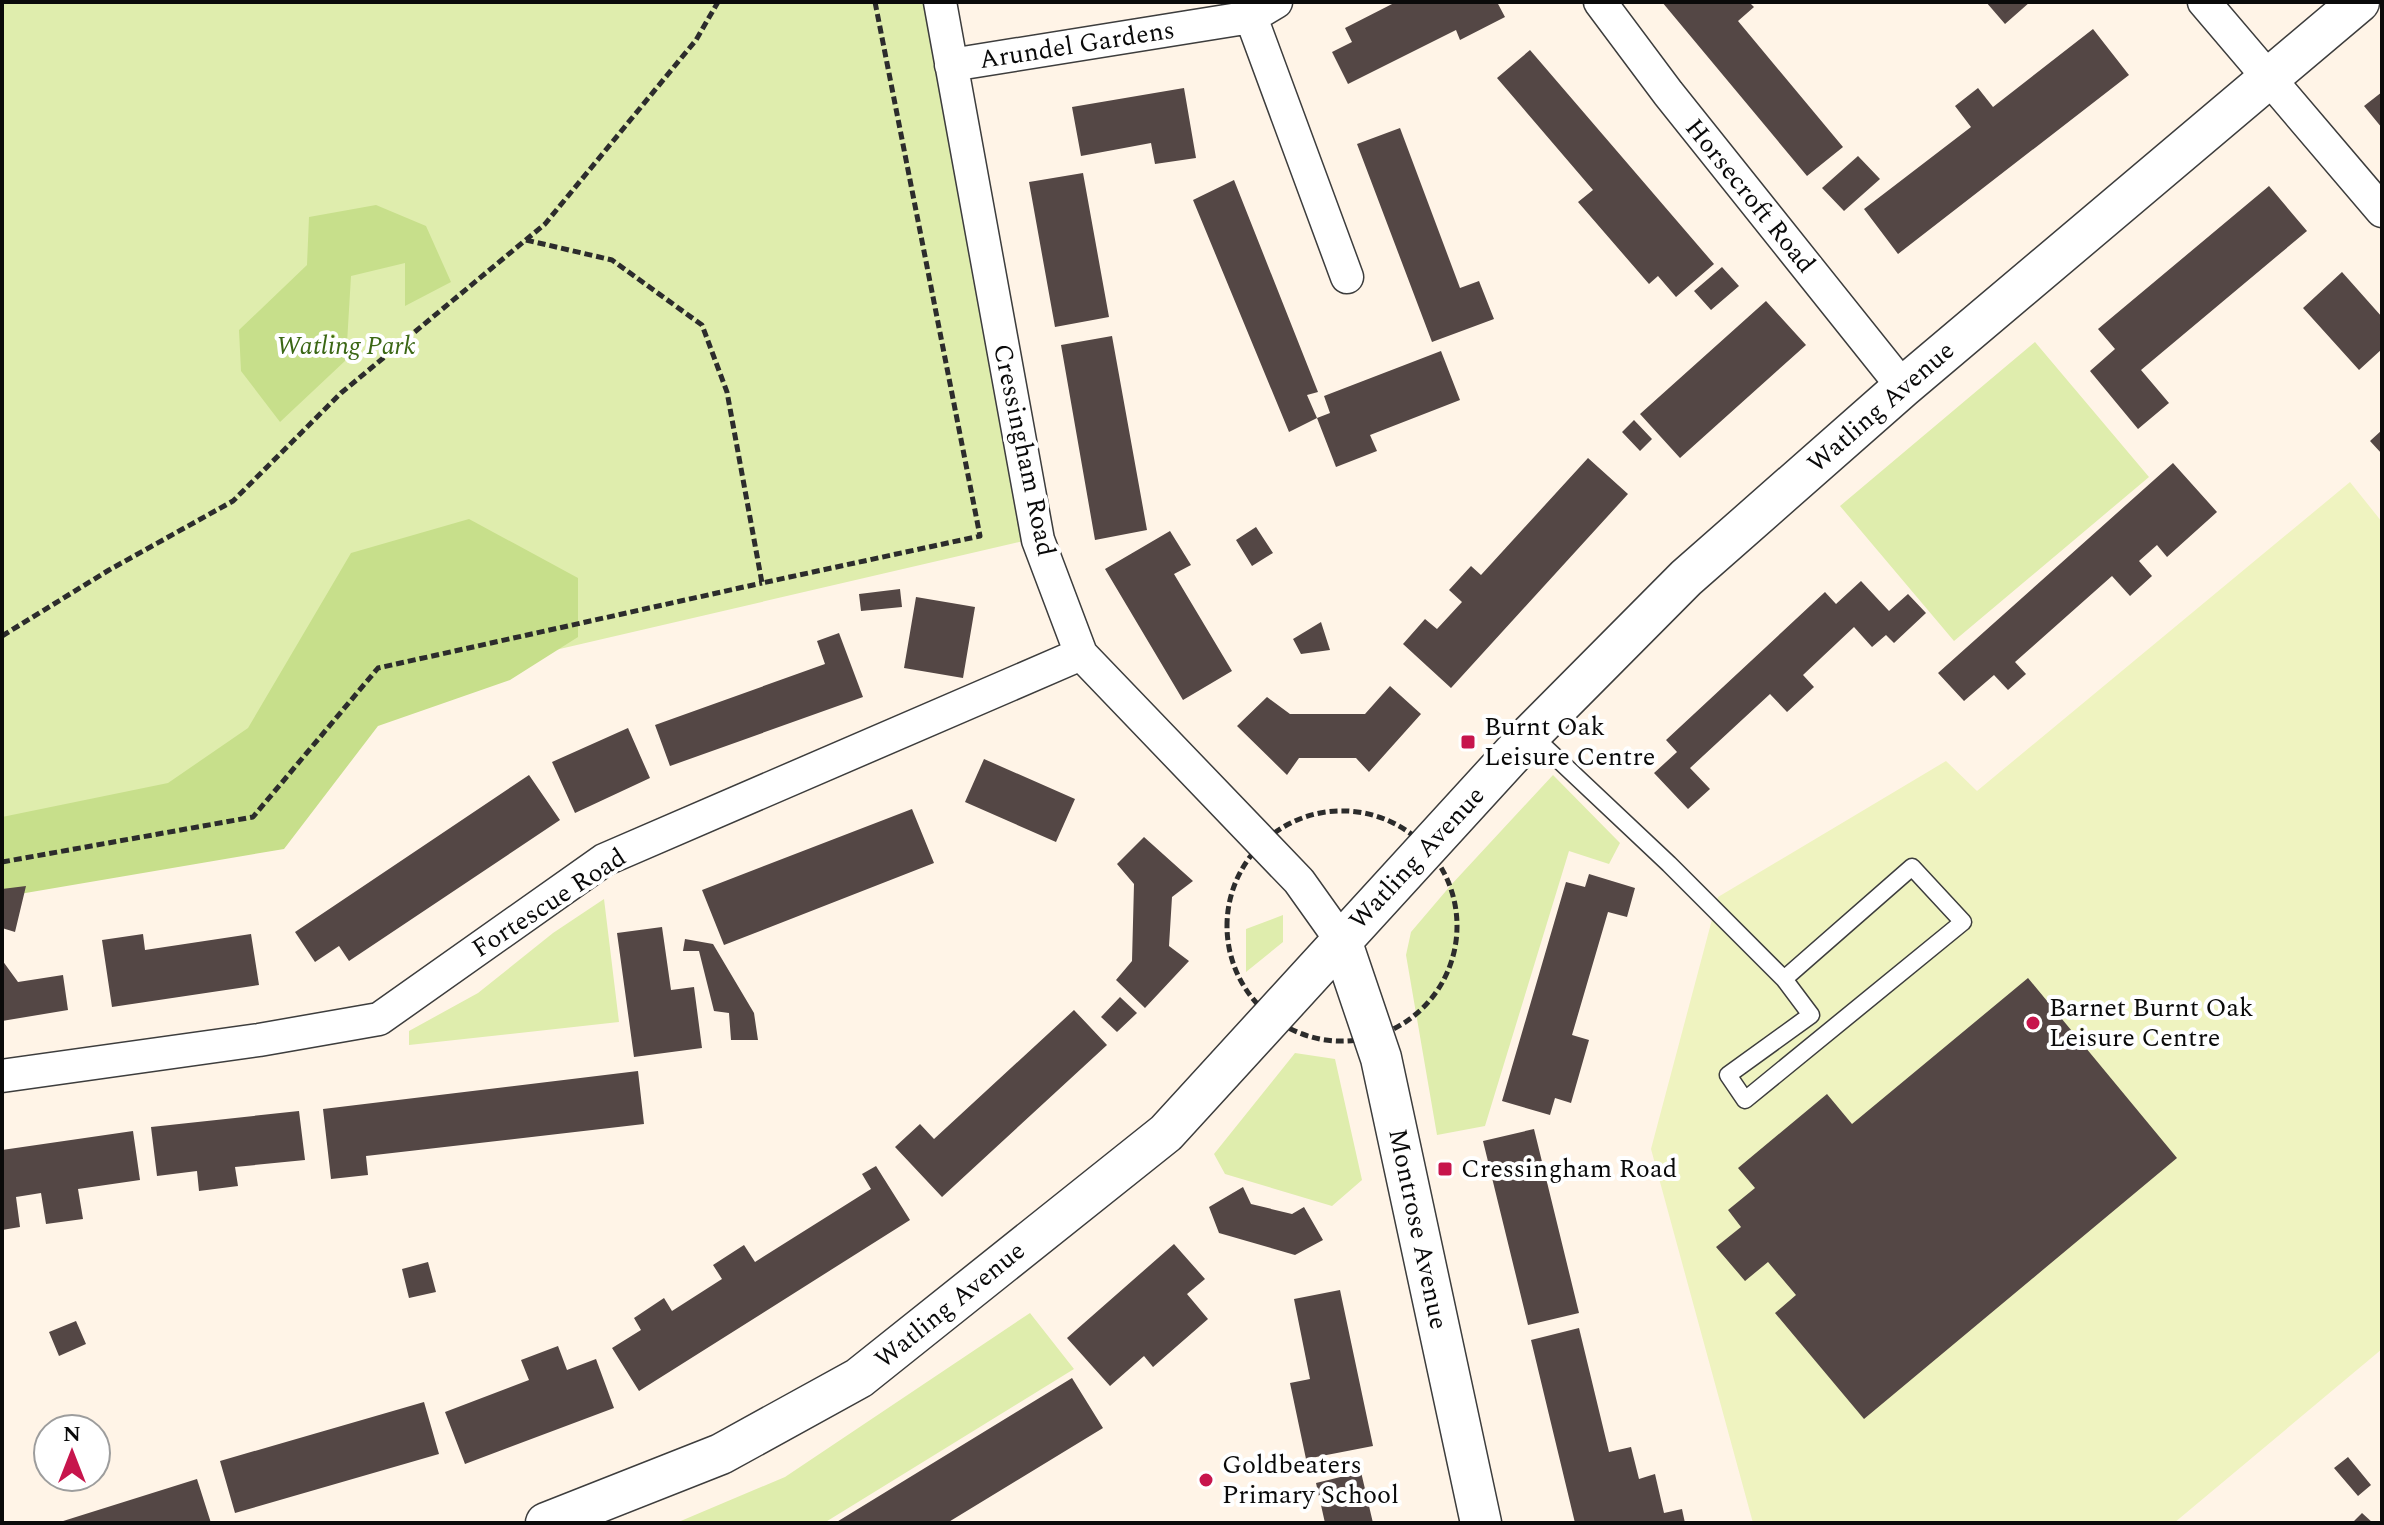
<svg xmlns="http://www.w3.org/2000/svg" width="2384" height="1525" font-family="Spectral,serif">
	<style>
		.green { fill: #dfedad }
		.forest { fill: #c7df8b }
		.pitch { fill: #eff3c0 }
		.building { fill: #544745 }
		.lines { fill: none; stroke-linecap: round; stroke-linejoin: round }
		.service-casing { stroke: #3d3d3d; stroke-width: 19 }
		.minor-casing { stroke: #3d3d3d; stroke-width: 35 }
		.tertiary-casing { stroke: #3d3d3d; stroke-width: 43 }
		.path { stroke: #2c2c2c; stroke-width: 5; stroke-dasharray: 8 4; stroke-linecap: butt }
		.service { stroke: #fff; stroke-width: 16 }
		.minor { stroke: #fff; stroke-width: 32 }
		.tertiary { stroke: #fff; stroke-width: 40 }
		.poi-dot { fill: #c7154c; stroke: #fff; stroke-width: 3 }
		.labels { text-anchor: middle; dominant-baseline: central; stroke-width: 8; stroke-linejoin: round; paint-order: stroke }
		.street-label { font-size: 26px; fill: #0a0a0a; stroke: #fff }
		.park-label { font-size: 26px; font-style: italic; fill: #3b6715; stroke: #fff }
		.poi-label { font-size: 26px; fill: #0a0a0a; stroke: #fff; text-anchor: start }
	</style>
	<rect width="100%" height="100%" fill="#fff4e7"/>
	<path class="green" d="M2,2H941L1036,538L371,693L2,878Z
		M2035,342L2149,477L1954,641L1840,506Z
		M1553,775L1620,843L1609,864L1569,851L1485,1126L1437,1135L1406,955L1411,932L1451,885Z
		M604,899L619,1022L409,1045V1031L478,993L553,933Z
		M1283,915V942L1246,972V929Z
		M1295,1053L1335,1059L1362,1180L1332,1206L1225,1174L1214,1154Z
		M1030,1313L1074,1369L824,1523H676L785,1477Z"/>
	<path class="forest" d="M376,205L426,226L451,282L405,306V263L351,276L346,360L280,422L241,371L239,330L307,265L309,217Z
		M469,519L578,578V637L510,680L378,726L284,849L2,897V817L168,783L248,728L351,553Z"/>
	<path class="pitch" d="M2350,482L2382,522V1349L2174,1523H1753L1651,1149L1718,897L1946,761L1977,791Z"/>
	<path class="building" d="M1396,2H1497L1505,17L1460,40L1456,30L1348,84L1332,52L1352,42L1345,28Z
		M1662,2H1749L1754,7L1738,21L1843,147L1807,176Z
		M1986,2H2030L2005,24Z
		M2093,29L2129,75L1898,254L1864,209L1971,127L1955,106L1978,88L1993,107Z
		M1530,50L1714,264L1676,297L1658,276L1649,284L1578,202L1593,190L1497,78Z
		M1184,88L1196,158L1155,164L1151,143L1081,156L1072,107Z
		M2382,92V128L2364,106Z
		M1400,128L1460,288L1479,281L1494,319L1432,342L1357,144Z
		M1858,156L1880,179L1844,211L1822,188Z
		M1083,173L1109,317L1055,327L1029,182Z
		M1234,180L1318,392L1307,395L1317,418L1289,432L1193,200Z
		M2269,186L2307,231L2141,370L2169,403L2138,429L2090,371L2115,349L2098,329Z
		M1722,267L1739,286L1711,310L1694,291Z
		M2342,272L2382,317V349L2359,370L2303,308Z
		M1766,301L1806,345L1680,458L1640,414Z
		M1112,336L1147,530L1095,540L1061,345Z
		M1441,351L1460,400L1370,435L1377,451L1336,467L1317,418L1330,413L1324,396Z
		M1634,420L1652,439L1640,451L1622,432Z
		M2382,430V454L2370,441Z
		M1588,458L1628,494L1451,688L1403,644L1425,619L1437,629L1462,602L1449,590L1471,566L1481,575Z
		M2173,463L2217,512L2167,557L2157,545L2139,561L2152,576L2130,596L2112,576L2015,662L2026,674L2008,690L1994,675L1964,701L1938,673Z
		M1256,527L1273,553L1252,566L1236,540Z
		M1170,531L1191,565L1174,574L1232,671L1183,700L1105,569Z
		M1861,581L1889,611L1908,594L1926,613L1894,643L1886,635L1872,647L1854,627L1803,675L1814,687L1787,712L1770,694L1690,768L1710,789L1688,809L1654,773L1677,752L1666,740L1825,592L1836,604Z
		M900,589L902,607L861,611L859,594Z
		M916,597L975,607L963,678L904,668Z
		M1321,622L1330,650L1301,654L1293,639Z
		M839,633L863,697L670,766L655,725L825,664L817,641Z
		M1390,686L1421,714L1369,772L1356,758H1299L1287,775L1237,726L1267,697L1290,714H1365Z
		M628,728L650,778L575,813L552,762Z
		M984,759L1075,799L1056,842L965,802Z
		M529,775L560,820L349,961L339,946L315,962L295,932Z
		M912,809L934,863L724,945L702,890Z
		M1144,837L1193,881L1172,897L1169,946L1189,961L1145,1008L1116,980L1132,961L1134,884L1117,864Z
		M1589,874L1635,888L1627,917L1608,912L1572,1035L1589,1040L1571,1103L1555,1098L1550,1115L1502,1101L1566,882L1585,887Z
		M26,886L15,932L2,928V889Z
		M662,927L671,990L694,987L702,1048L634,1057L617,933Z
		M143,934L145,950L251,934L259,985L112,1007L102,940Z
		M685,939L713,944L754,1013L758,1040H731L729,1013L714,1011L699,951H683Z
		M2,960L18,982L63,975L68,1010L2,1021Z
		M2028,978L2177,1158L1864,1419L1775,1313L1796,1295L1768,1262L1745,1281L1716,1247L1741,1227L1728,1210L1755,1188L1738,1168L1827,1094L1852,1124Z
		M1120,997L1137,1013L1117,1032L1101,1017Z
		M1074,1010L1107,1045L942,1197L895,1147L920,1124L934,1139Z
		M638,1071L644,1124L366,1156L368,1175L331,1179L323,1109Z
		M299,1111L305,1160L235,1167L238,1186L199,1191L197,1171L157,1176L151,1127Z
		M1534,1129L1579,1313L1528,1325L1483,1141Z
		M133,1131L140,1180L78,1189L83,1219L46,1224L41,1193L16,1197L20,1227L2,1230V1150Z
		M876,1166L910,1220L639,1391L612,1348L641,1330L634,1318L664,1298L672,1311L722,1279L713,1265L744,1245L755,1262L871,1189L862,1174Z
		M1243,1187L1251,1204L1292,1214L1304,1207L1323,1240L1295,1255L1219,1233L1209,1207Z
		M1174,1244L1205,1279L1187,1294L1208,1319L1153,1367L1144,1356L1110,1386L1067,1338Z
		M428,1262L436,1292L409,1298L402,1269Z
		M1340,1290L1373,1446L1306,1459L1290,1383L1310,1379L1294,1299Z
		M76,1321L86,1344L59,1356L49,1332Z
		M1579,1328L1609,1452L1631,1447L1639,1479L1655,1474L1664,1513L1682,1509L1685,1523H1575L1531,1340Z
		M558,1346L567,1370L596,1359L614,1408L465,1464L445,1412L529,1380L521,1360Z
		M1072,1378L1103,1428L947,1523H835Z
		M424,1402L439,1454L235,1513L220,1461Z
		M2348,1457L2371,1485L2358,1496L2334,1468Z
		M1361,1472L1373,1523H1325L1316,1483Z
		M197,1479L211,1523H60V1522Z
		M2362,1513L2373,1523H2352Z"/>
	<g class="lines">
		<defs>
			<path id="service" d="M1531,734L1669,864L1784,979L1912,867L1963,922L1745,1100L1728,1075L1811,1015L1784,979"/>
			<path id="minor" d="M940,2L1038,540L1081,654L1299,881L1341,940
				M1600,2L1668,93L1903,387
				M2204,2L2382,211
				M1251,17L1347,277
				M951,65L1251,17L1276,2
				M2,1076L259,1040L379,1019L604,860L1081,654"/>
			<path id="tertiary" d="M1341,940L1381,1058L1481,1523
				M546,1523L721,1454L859,1378L1166,1133L1531,734L1686,578L1903,387L2359,2"/>
		</defs>
		<use href="#service" class="service-casing"/>
		<use href="#minor" class="minor-casing"/>
		<use href="#tertiary" class="tertiary-casing"/>
		<path class="path" d="M526,240L612,260L702,325L727,392L762,583L980,536L875,2
			M2,636L109,570L233,501L341,393L545,224L696,40L718,2
			M1227 926a115 115 0 1 1 230 0a115 115 0 1 1-230 0Z
			M2,862L253,817L378,668L762,583"/>
		<use href="#service" class="service"/>
		<use href="#minor" class="minor"/>
		<use href="#tertiary" class="tertiary"/>
	</g>
	<g class="poi-dot">
		<rect x="1460" y="734" width="16" height="16" rx="4"/>
		<circle cx="2033" cy="1023" r="8"/>
		<rect x="1437" y="1161" width="16" height="16" rx="4"/>
		<circle cx="1206" cy="1480" r="8"/>
	</g>
	<g class="labels">
		<g class="street-label">
			<text transform="translate(1077 45) rotate(-9)">Arundel Gardens</text>
			<text transform="translate(1750 196) rotate(51)">Horsecroft Road</text>
			<text transform="translate(1881 407) rotate(-41)">Watling Avenue</text>
			<text transform="translate(1024 450) rotate(78)">Cressingham Road</text>
			<text transform="translate(1417 858) rotate(-47)">Watling Avenue</text>
			<text transform="translate(549 903) rotate(-33)">Fortescue Road</text>
			<text transform="translate(1418 1229) rotate(78)">Montrose Avenue</text>
			<text transform="translate(950 1305) rotate(-39)">Watling Avenue</text>
		</g>
		<g class="park-label">
			<text x="346" y="346">Watling Park</text>
		</g>
		<g class="poi-label">
			<text x="1484" y="727">Burnt Oak<tspan x="1484" dy="30">Leisure Centre</tspan></text>
			<text x="2049" y="1008">Barnet Burnt Oak<tspan x="2049" dy="30">Leisure Centre</tspan></text>
			<text x="1461" y="1169">Cressingham Road</text>
			<text x="1222" y="1465">Goldbeaters<tspan x="1222" dy="30">Primary School</tspan></text>
		</g>
	</g>
	<rect width="2384" height="1525" fill="none" stroke="#0a0a0a" stroke-width="8"/>
	<g transform="translate(72 1453)"><circle r="38" fill="#ffffff" stroke="#9d9d9d" stroke-width="2"/>
	<path d="M0-6L14 30L0 20L-14 30Z" fill="#c7154c"/>
	<text y="-12" font-size="22" font-weight="bold" text-anchor="middle" fill="#0a0a0a">N</text>
	</g>
</svg>
